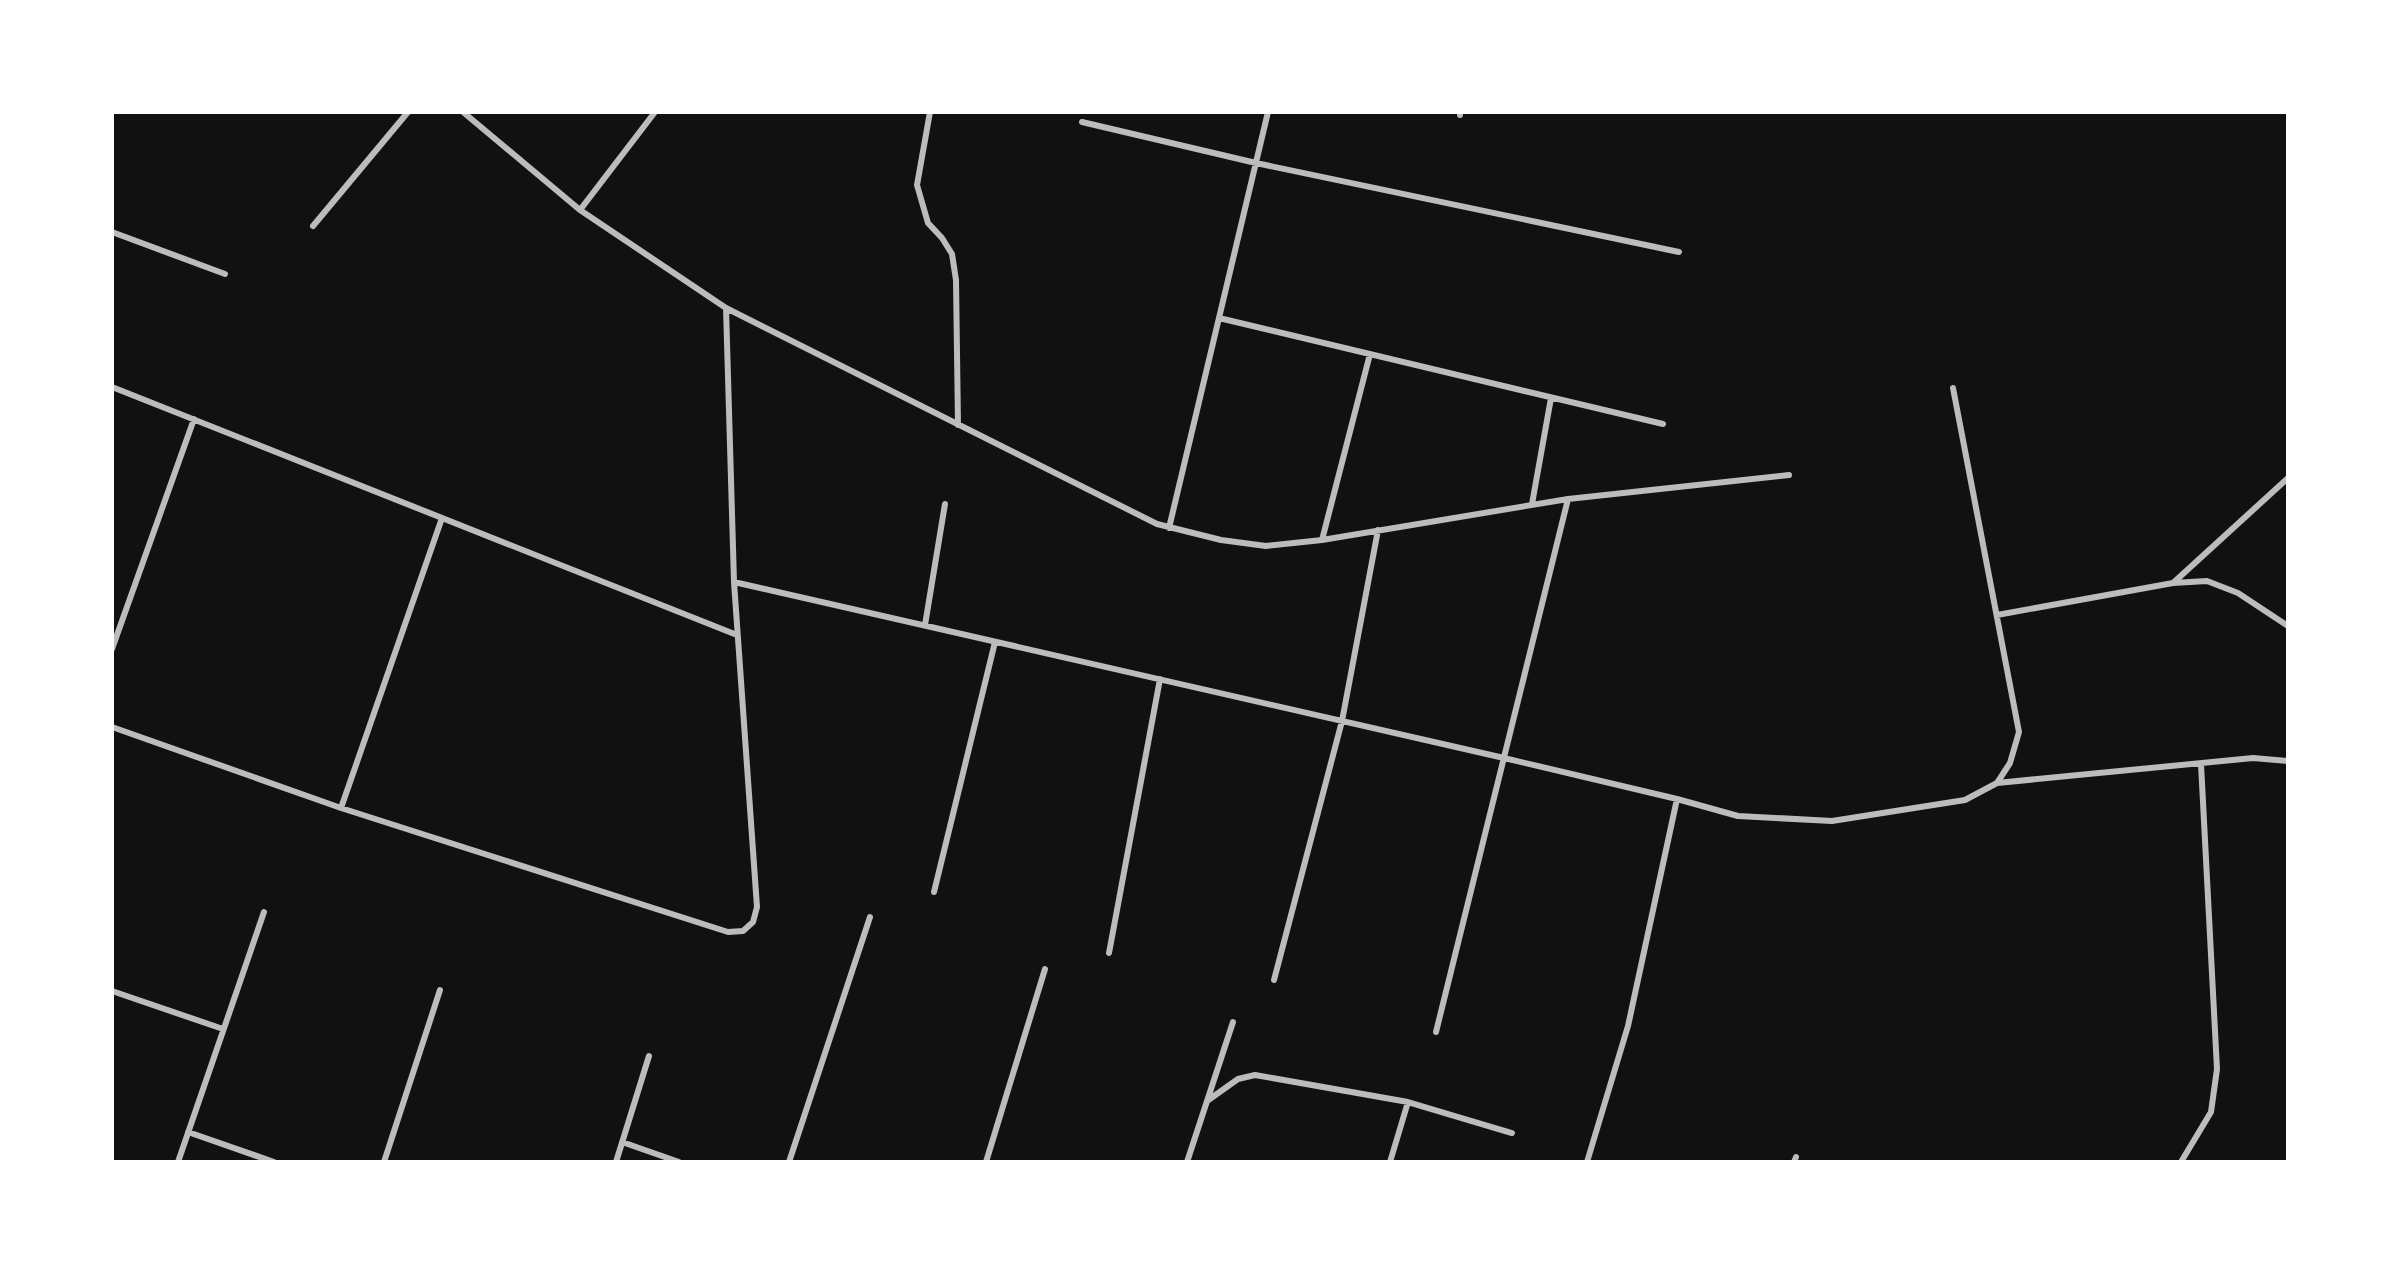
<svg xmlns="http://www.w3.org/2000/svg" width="2400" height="1274" font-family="Jost,sans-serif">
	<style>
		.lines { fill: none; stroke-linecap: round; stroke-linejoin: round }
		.minor { stroke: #bcbcbc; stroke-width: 6 }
	</style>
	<rect width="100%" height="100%" fill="#111"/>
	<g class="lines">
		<path class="minor" d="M463,112L580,210L726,308L1157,524L1221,540L1266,546L1322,540L1568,499L1789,475
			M930,112L917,185L928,223L942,238L952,254L956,280L958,425
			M1460,115V112
			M1082,122L1256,163L1679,252
			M580,210L655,112
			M313,226L408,112
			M112,232L225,274
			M1219,318L1663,424
			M112,387L737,635
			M1532,504L1551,398
			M1169,528L1268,112
			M1322,540L1370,354
			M734,582L1504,758L1677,799L1738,816L1832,821L1965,800L1997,783L2010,763L2019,732L1953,388
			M2173,583L2288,478
			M1997,615L2173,583L2207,581L2238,593L2288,626
			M925,625L945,504
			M112,649L194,419
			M112,727L341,808L728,932L743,931L753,922L757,907L734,582L726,308
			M1997,783L2253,758L2288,761
			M341,808L442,518
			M934,892L995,642
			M1109,953L1160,679
			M1274,980L1342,721L1378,530
			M112,991L223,1029
			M1436,1032L1568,499
			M1207,1101L1238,1079L1255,1075L1408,1102L1512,1133
			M188,1132L274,1162
			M622,1142L679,1162
			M178,1162L264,912
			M384,1162L440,990
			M616,1162L649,1056
			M789,1162L870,917
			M986,1162L1045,969
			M1187,1162L1233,1022
			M1390,1162L1408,1102
			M1587,1162L1628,1026L1677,799
			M1794,1162L1796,1157
			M2181,1162L2211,1112L2217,1069L2201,764"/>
	</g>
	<rect width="2400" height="1274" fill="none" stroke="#ffffff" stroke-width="228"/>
</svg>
